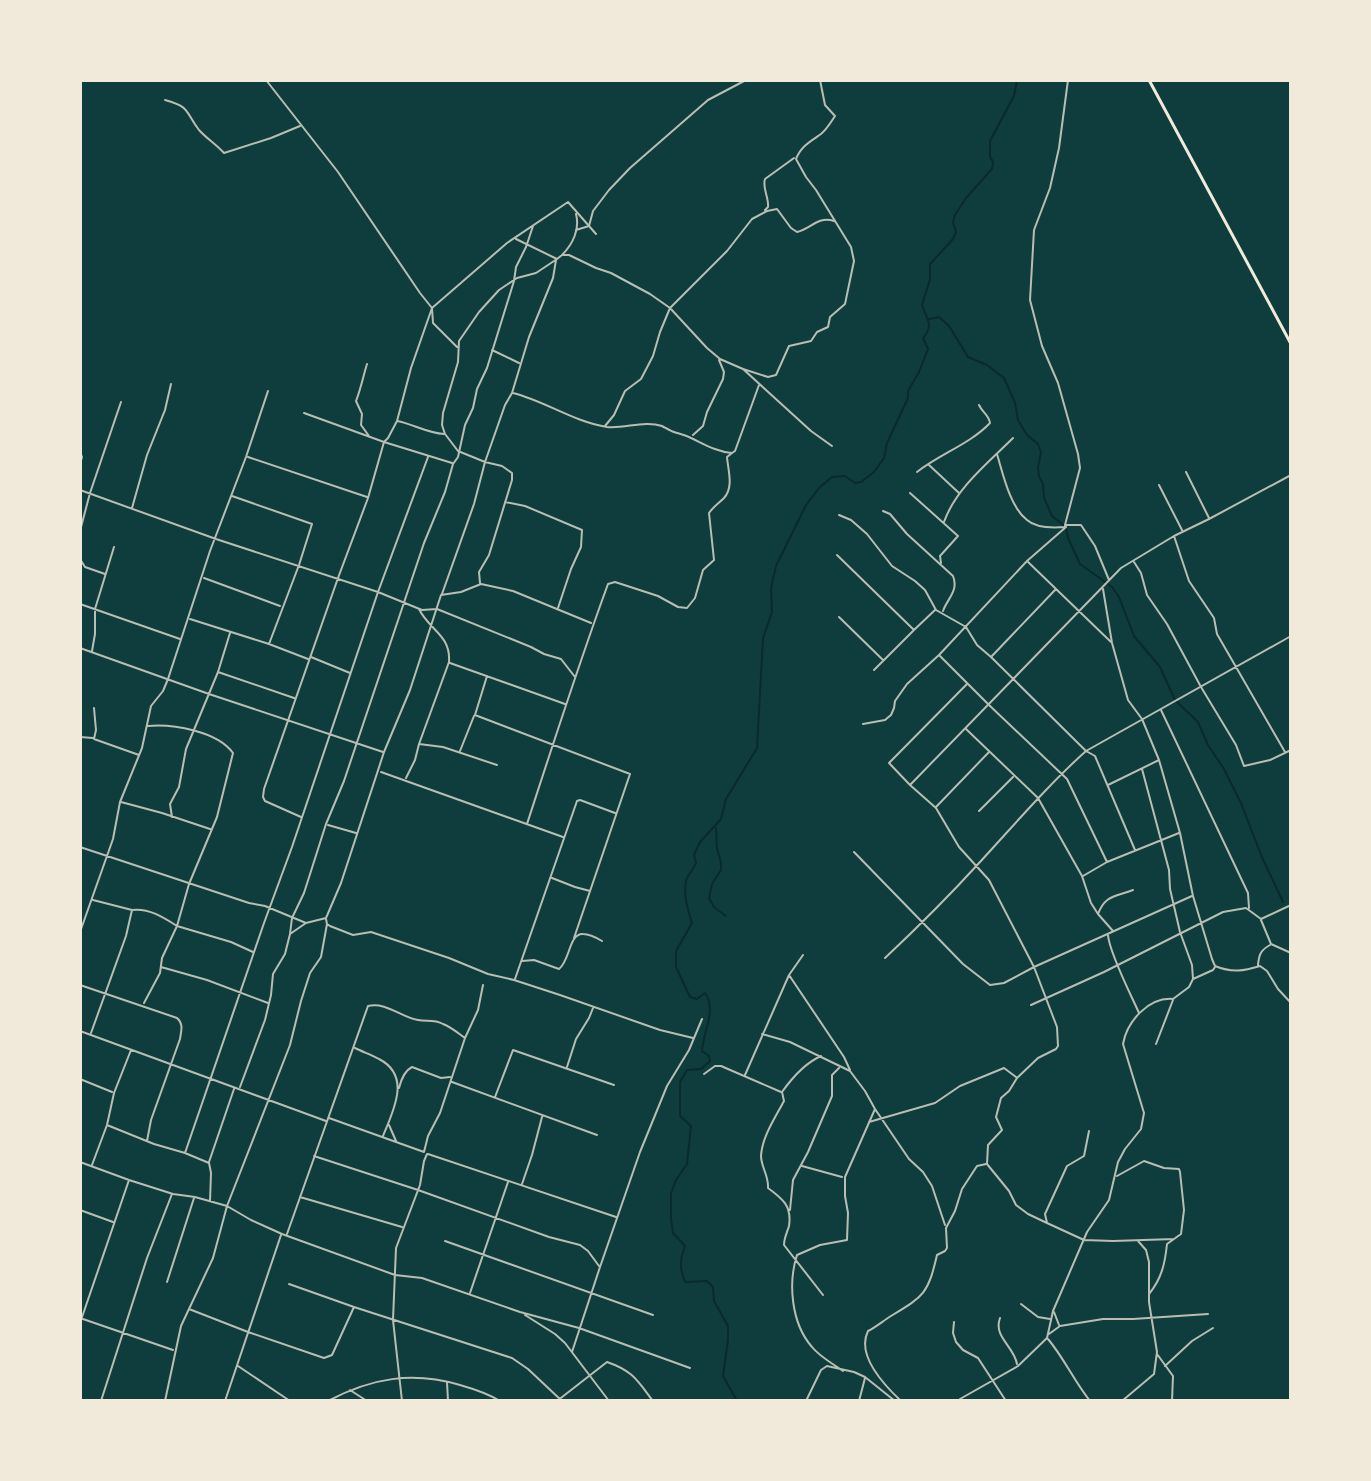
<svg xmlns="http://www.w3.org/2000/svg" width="1371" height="1481" font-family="'Alegreya Sans',sans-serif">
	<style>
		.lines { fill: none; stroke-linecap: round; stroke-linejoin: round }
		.stream { stroke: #0a2a2b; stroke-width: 2 }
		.minor { stroke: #b8beb3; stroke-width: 2 }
		.primary { stroke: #f1e9da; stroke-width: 3 }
	</style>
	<rect width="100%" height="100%" fill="#0f3d3e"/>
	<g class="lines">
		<path class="stream" d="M929,319L939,317L949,326L968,357L987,365L1004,378L1015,403L1018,420L1027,435L1038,444L1041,453L1038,467L1039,476L1043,484L1044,498L1052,516L1066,527L1068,538L1080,564L1112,587L1119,597L1134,636L1160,667L1175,700L1198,722L1208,745L1224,769L1241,803L1261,855L1283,902
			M716,828L717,848L721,863V870L712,884L709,898L714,907L726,916
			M737,1401L723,1376L728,1340V1326L714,1301L713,1287L707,1281L685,1282C679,1267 680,1260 685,1246L673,1233L671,1219V1193L676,1180L687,1164L691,1126L680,1116V1082L687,1070L701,1069L710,1061L709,1056L702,1051C703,1032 717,1010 705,993L697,999L690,997L676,967V951L692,923C688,910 683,895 686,881C688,874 694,869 696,863L694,855L700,842L721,819L726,799L757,748L763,638L772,612L771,588L776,566L806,505L820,487L832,477L845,476L855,483L861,482L874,472L884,458L887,443L908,398V391L919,372L928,349L923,338C935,324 926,319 922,305L930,279V264L953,239L956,232L953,222L955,215L966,198L992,169L993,162L990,156V141L1014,96L1017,80"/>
		<path class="minor" d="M266,80L338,172L420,293L432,308L433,323L457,347
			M1068,80L1059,148L1050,188L1034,230L1030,300L1042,346L1058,383L1078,454L1080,468L1065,525H1081L1095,546L1109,580
			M80,81H81
			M165,100C191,107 185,112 199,130C206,138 217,145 224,153L271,138L300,126
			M765,210L768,207C769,197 762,188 765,179L794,158
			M576,230L589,226L593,211L609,190L630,168L708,100L746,80
			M516,239L557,259L562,255H569L596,268L611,273L650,294L670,308L707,348L720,359L743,369L811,431L832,446
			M562,255C573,244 580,229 576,214
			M492,350L519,363
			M367,364C363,377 361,388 356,401L362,414L361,425L369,436
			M743,369L768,377L776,375L789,346L811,341L817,332L828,327L830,317L845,304L854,261L851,247L816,190L806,177L796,159C801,146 811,141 821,134C827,129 831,122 835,116L825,105L820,80
			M513,393C545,401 574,422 607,427C625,429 644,420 662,426C666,428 670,431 674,432C680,434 685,435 691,438C704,444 717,452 732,453L735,451L759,385
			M304,413L384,442L452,463
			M397,421C413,424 427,433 444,434
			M605,426L614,415L625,391L641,379L653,356L660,332L670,308L727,251L752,219L767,211L777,209L791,228L797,232C812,228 818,216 834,221
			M693,435L703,426L707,412L723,379L724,372L719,360
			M80,452L82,457L80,464
			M997,454C1003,474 1010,507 1027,520C1036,528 1053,528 1065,527
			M248,457L367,497
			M929,465L959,493
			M917,472C940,454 970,444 990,423C989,415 982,412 979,405
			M1186,472L1209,518
			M1159,485L1182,530
			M80,490L216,539L378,592L422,610L437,609L531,647L544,654L561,659L575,677
			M910,493L958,536L940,556L941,563
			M232,496L312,524L299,565L269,644
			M505,502L525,506L582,530L581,547L571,569L558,608
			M132,508L147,455L165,410L171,384
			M883,511L890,514L907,534L953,576C959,591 947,599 943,611
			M839,515L851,520L867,534L892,566L915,581L925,590L936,610L966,627L977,645L991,657L1086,751L1095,756L1135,850
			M944,522C956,488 988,463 1013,438
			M80,531L90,493L121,402
			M1174,536L1189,581L1214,618L1217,634L1285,752
			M837,555L914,630
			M80,559L85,567L105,574
			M1027,561L1111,642
			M1134,562L1141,573L1147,595L1167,624L1201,687L1236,745L1244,766L1270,760L1291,750
			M204,578L280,606
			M480,583L479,572L489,555L512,480V473L502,466L485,462L458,451L445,434L442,425L443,413L458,362L459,341L479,312L499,290L517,278L536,273L557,259
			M1103,589L1112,643L1128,700L1142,719L1159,760L1180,833L1193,896L1212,959L1215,966C1232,973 1244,971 1260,966L1267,971L1278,989L1291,1003
			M442,594L474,504L485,462L505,405L512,393L529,337L553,278L556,260
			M80,604L180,639
			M839,617L883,660
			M190,619L269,644L308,659
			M80,648L209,694L383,752
			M92,651L95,634V609L114,547
			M940,656L989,705L1067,779L1107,862
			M992,656L1056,589
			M311,657L350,673
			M450,663L565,704
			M874,670L914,630L935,610
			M218,672L294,698
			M487,676L475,715L630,774L574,938
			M967,684L889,763L910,785L936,808L959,847L989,880L1034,967L1057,1027L1058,1046L1056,1049L1038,1058L1017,1078L1009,1091L1001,1098L996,1117L1002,1130L988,1145L987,1164L1009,1191L1016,1205L1028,1214L1047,1223
			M94,708L96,730L94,739L139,755
			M1161,710L1248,893L1249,908
			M863,724L885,720L891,715L894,708L895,701L907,684L939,655L1027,561L1066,527L1065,526
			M966,729L1038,798L1082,876L1091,903L1098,914L1113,931
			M80,737L93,738
			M419,744L449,662C451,635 429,630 419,609
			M460,751L474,716
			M381,772L563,837
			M406,778L415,760L419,744L443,747L497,765
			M911,784L1121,568L1174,536L1209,519L1291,475
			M1108,785L1159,760
			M121,802L162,813L210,829
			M936,807L989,752
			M979,811L1013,777
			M172,817L170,804L179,787L186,749L218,672L230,633
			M301,817L265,801L263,797L264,789L338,578L368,498L384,442L388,438L397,421L411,368L432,308L507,243L568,202L596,234
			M527,824C553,744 579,663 608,584L615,582L658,596L678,607L687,608L695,598L703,570L714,560L709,513C713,507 719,503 724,498C734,487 728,470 727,457L732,453
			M328,825L356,833
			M80,847L249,903L265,906L306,923L326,918
			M854,852L963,964L990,985L1004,983L1034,967L1192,896
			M1083,876L1107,862L1179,833
			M552,878L575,887L590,891
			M132,910C149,908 163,917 177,926L189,884L217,817L233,753C217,731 173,724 148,726
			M1098,914C1105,895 1115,897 1133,890
			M326,918L341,883L384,752L410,690L441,595L461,592L481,584L513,591L591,623
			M326,919L327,924L330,926L353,935L371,932L449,958L488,974L514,980L560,995L660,1030L693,1038
			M1261,920L1271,944L1291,953
			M80,932L113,839L120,802L142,748L151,706L163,691L168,679L210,551L246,457L268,391
			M290,934L292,918L304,893L326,824L344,781L424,543L445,492L453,464L458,457L465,425L473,408L477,389L487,368L514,281L516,267L526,247L533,226
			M1108,935C1109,952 1131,995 1139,1013
			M885,958C918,927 950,895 980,862C1015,824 1048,785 1086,751L1291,636
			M522,961L534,960L559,969C570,961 569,933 583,934C589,934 597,938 602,941
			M1258,965C1259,954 1261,950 1270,945
			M161,967L207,980L268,1003
			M789,975L844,1057L850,1070
			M515,979L577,801L580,800L615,813
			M1193,979L1213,970L1215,967
			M80,985L177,1018C184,1024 181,1031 180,1039L151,1120L147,1141
			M144,1003L160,973L162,958L177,926L231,942L253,952
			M1031,1005L1104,972L1223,912L1246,908L1261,919L1291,905
			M80,1031L326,1121
			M91,1033L126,936L132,910L93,900
			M762,1034L790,1042L850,1071L865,1091L875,1109L909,1159L923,1172L932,1186L945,1225
			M1156,1044L1173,1000
			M355,1048C363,1052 372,1055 379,1059C412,1076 393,1111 383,1136
			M821,1056C805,1063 792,1078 782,1092L784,1101C775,1118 762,1137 761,1156C761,1167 769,1176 768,1188C783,1199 792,1206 789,1226C787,1233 784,1238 784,1245L823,1295
			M567,1067L576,1039L589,1018L593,1008
			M704,1074L715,1066H721L781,1092
			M745,1075L789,975L803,955
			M80,1079L112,1092
			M452,1082L597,1135
			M240,1087L265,1020L271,995L273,974L285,954L290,934L306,923
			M399,1088C401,1080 404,1071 412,1067L441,1078L450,1077
			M495,1097L513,1050L614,1085
			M329,1118L424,1152L428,1136L440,1113L465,1038L478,1010L483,985
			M869,1122L935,1103L960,1086L1004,1068L1016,1077
			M107,1125L154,1144L185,1153L209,1163L211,1173L210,1201
			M389,1125L396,1141
			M1089,1131L1084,1156L1067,1166L1045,1214L1047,1223L1084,1240L1113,1241L1174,1239
			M185,1153L264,923L292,847L378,592L428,457
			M428,1154L616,1217
			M314,1156L418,1190L549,1237L580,1245L588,1251L599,1266
			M80,1162L129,1180L173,1194L195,1197L227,1206L251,1220L282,1234L395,1275L422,1278L520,1312L579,1328L690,1368
			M209,1162L234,1089
			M92,1165L107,1125L114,1093L131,1050
			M802,1166L842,1177
			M1117,1176L1144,1161L1164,1168L1179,1169L1180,1172L1184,1210L1181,1234L1167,1244C1165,1263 1162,1278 1149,1294
			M522,1184L532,1155L542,1117
			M300,1197L402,1227
			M80,1210L113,1222
			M790,1210L793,1180L808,1152L832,1096V1075L839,1068
			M287,1234L368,1006C387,1002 400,1017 418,1020C426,1022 434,1019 443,1024C451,1027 458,1033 465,1038
			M445,1241L653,1315
			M167,1282L194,1198
			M289,1284L354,1307L512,1358L528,1369L562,1401
			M470,1293L508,1182
			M1021,1304L1038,1317L1050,1319
			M189,1309L248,1332L324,1358L332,1355L354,1307
			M1054,1312L1059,1325
			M525,1315L555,1334L565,1343L609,1401
			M80,1318L173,1350
			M1000,1318C993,1337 1014,1346 1017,1364
			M954,1322L953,1333L956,1342L963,1350L978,1358L1006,1401
			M80,1323L129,1180
			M1049,1334L1060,1326L1103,1319H1133L1208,1314
			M1048,1339C1064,1358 1074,1381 1090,1401
			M572,1352L600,1267L640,1152L667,1086L689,1050L702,1019
			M1157,1354L1173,1376L1172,1401
			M238,1366L290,1401
			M1165,1366L1192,1341L1213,1328
			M843,1371C832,1363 820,1357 812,1347C791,1323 788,1283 797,1255L820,1245L847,1240L848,1213L845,1196V1177L875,1109
			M447,1382L448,1401
			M350,1390L367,1401
			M101,1401L147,1258L172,1194
			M165,1401L181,1326L213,1258L227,1206L290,1045L301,1001L310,973L321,957L327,924
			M225,1401L281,1235
			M328,1401C371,1378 412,1371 460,1385C474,1389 487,1393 500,1401
			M402,1401L393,1320L396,1248L420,1185L424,1161L427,1154
			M557,1401L607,1362C633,1371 637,1380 653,1401
			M806,1401L821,1370L827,1366L854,1372L865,1377L895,1401
			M859,1401L865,1378
			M901,1401C884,1385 856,1355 868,1331C876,1327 883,1321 891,1316C924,1296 928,1294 937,1255L945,1251L947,1248L946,1228L955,1211L962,1189L977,1166L986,1164
			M961,1401L960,1399L1018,1366L1047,1338L1053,1311L1087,1232L1109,1200L1118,1162L1125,1149L1141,1129L1144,1113L1123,1044C1127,1021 1149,997 1173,999L1189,987L1193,979L1192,965L1180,932L1170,889L1169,870L1142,769
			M1122,1401L1154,1374L1157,1352L1149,1302V1262L1146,1250L1138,1241"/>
		<path class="primary" d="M1149,80L1291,344"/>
	</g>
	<rect width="1371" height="1481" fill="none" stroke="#f1e9da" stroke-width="164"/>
</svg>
